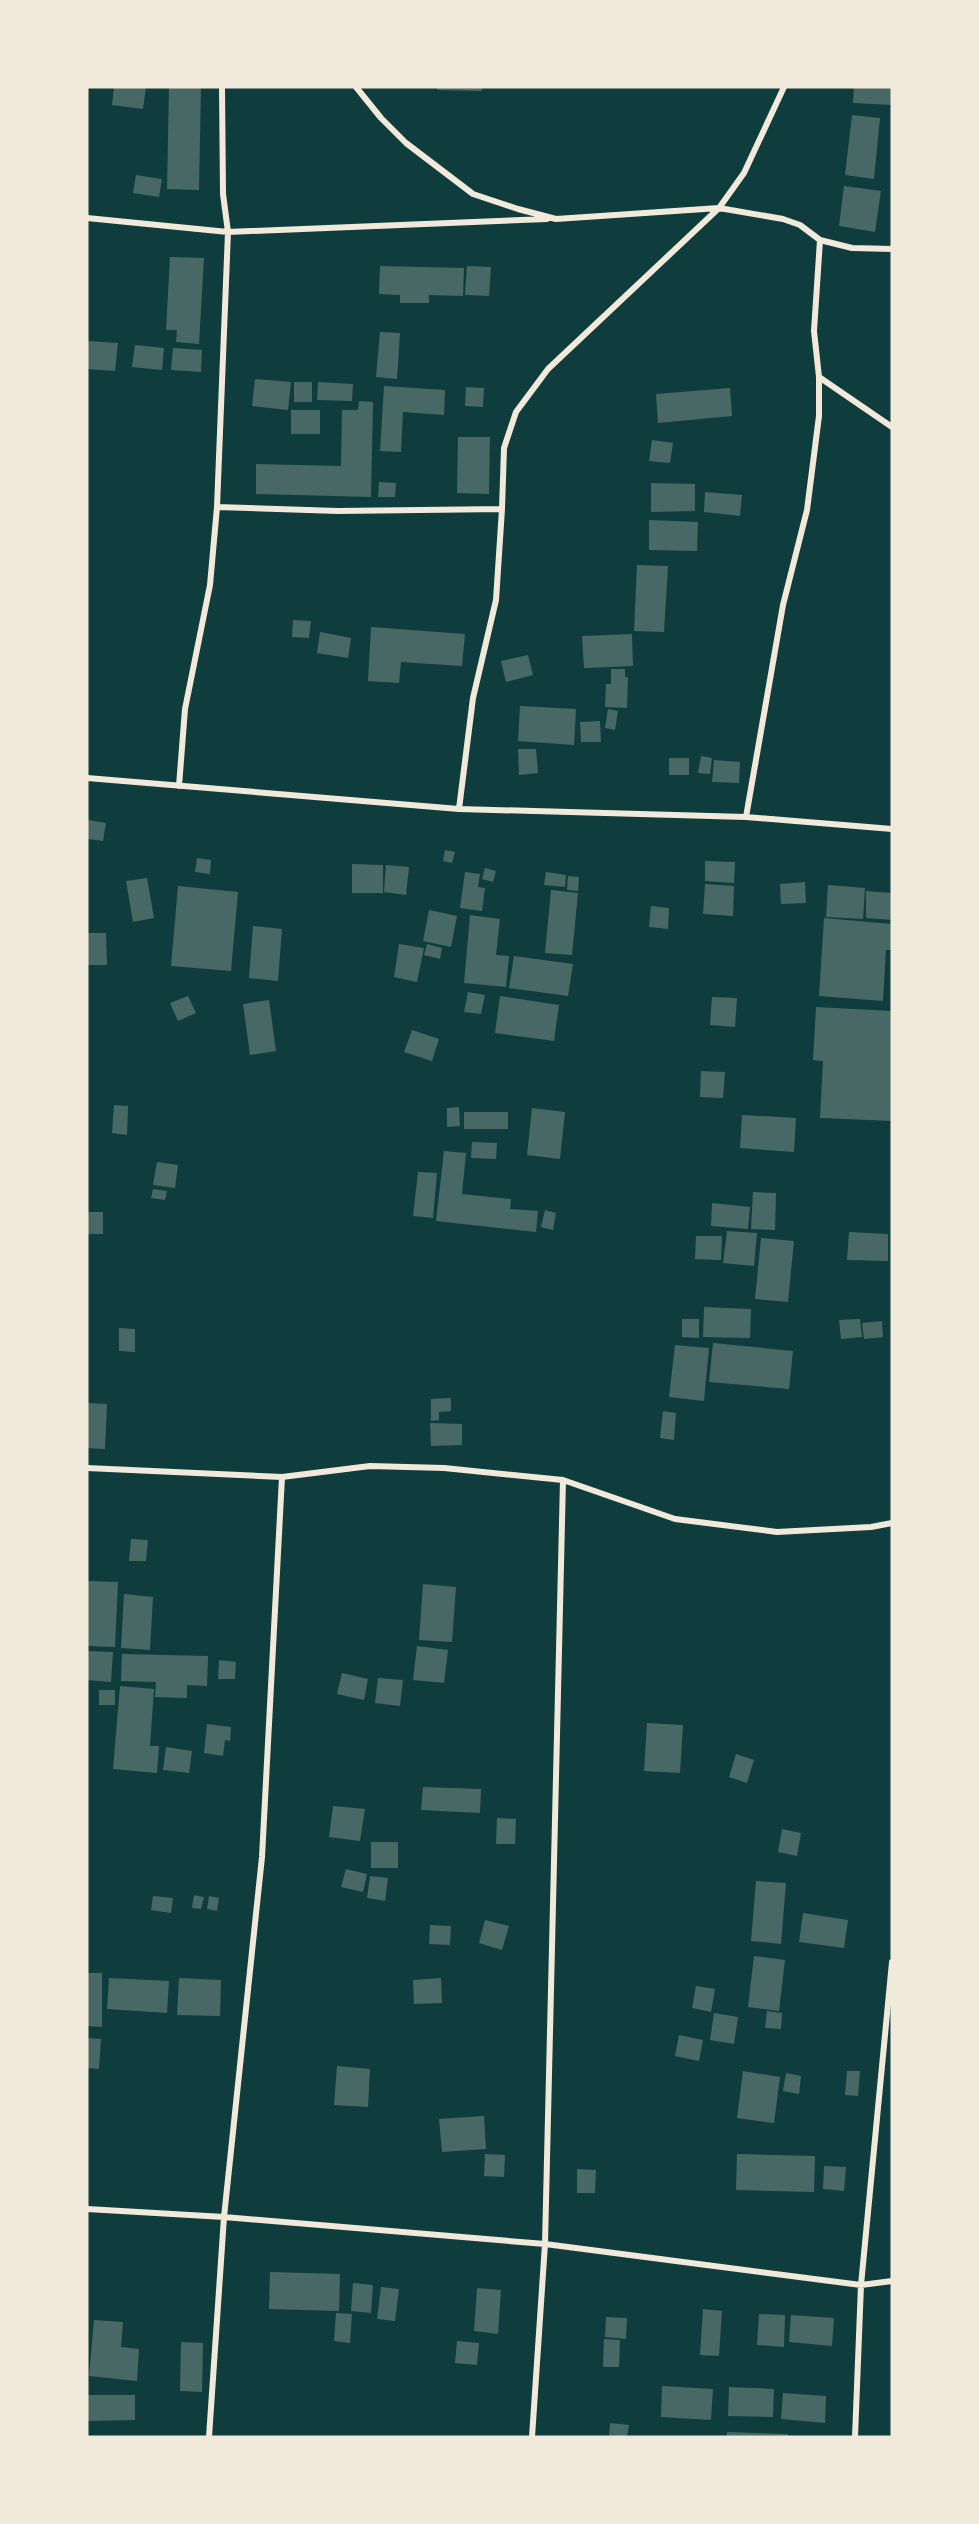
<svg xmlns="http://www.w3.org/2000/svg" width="979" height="2524" font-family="Figtree,sans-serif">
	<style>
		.building { fill: #486865 }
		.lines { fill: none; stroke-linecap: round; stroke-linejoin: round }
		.minor { stroke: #f1e9da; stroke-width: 6 }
	</style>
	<rect width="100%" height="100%" fill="#0f3d3e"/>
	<path class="building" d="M114,87H146L143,109L112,105Z
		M169,87H201L199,190L167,189Z
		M437,87H482V91L437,90Z
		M854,87H892V105L853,103Z
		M852,115L880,118L874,179L845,175Z
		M136,175L162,179L159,197L133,193Z
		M844,186L881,191L875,232L839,226Z
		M170,257L204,258L199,344L176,342L177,330H166Z
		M380,266L464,268L463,296L429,295V303H400V295L379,294Z
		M467,266L491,267L489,296L465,295Z
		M380,332L400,333L397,379L376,377Z
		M87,341L118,343L115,371L87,369Z
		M135,345L164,348L162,370L132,367Z
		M173,348L202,350L201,372L171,370Z
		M255,379L291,382L288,410L252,406Z
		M294,382H312V402H294Z
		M318,382L353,384L352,401L317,400Z
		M384,386L445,390L444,415L403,412L401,452L380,451Z
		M466,387L484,388L483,407L465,406Z
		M730,388L732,416L658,423L656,394Z
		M359,401L373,402L371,497L256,494V464L341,466L342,410H358Z
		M291,410H320V434H291Z
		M458,437H490L489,494L457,493Z
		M652,440L673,443L670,463L649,461Z
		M379,482L396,483L395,497H378Z
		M651,483L695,484V511L651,512Z
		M705,492L742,495L740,516L704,512Z
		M649,520L698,522L697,551L649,550Z
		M637,565L668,566L664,632L634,631Z
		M293,620L311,621L309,638L292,637Z
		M371,627L465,634L462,666L401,662L399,683L368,681Z
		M320,632L351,638L348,658L317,653Z
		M632,634L633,666L584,668L582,636Z
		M528,655L533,675L506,682L501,661Z
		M611,669H625V677H628L627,708L605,707L606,684H611Z
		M520,706L576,709L574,745L518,741Z
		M608,709L618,711L615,730L605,728Z
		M600,721L601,742H581L580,722Z
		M518,749H536L538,773L519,775Z
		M701,756L712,758L710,774L698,773Z
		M669,758H689V775H669Z
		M714,760L740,762L739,783L712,782Z
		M88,820L106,823L103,841L87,839Z
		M445,850L455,852L452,863L443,861Z
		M197,858L211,860L210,874L195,872Z
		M705,861L735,862L734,883L705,881Z
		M352,864L383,865V893H352Z
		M386,865L409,867L406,895L384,892Z
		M485,868L496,871L493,882L482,879Z
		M465,872L480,874L478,887L485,888L482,911L460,908Z
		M546,872L566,875L565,887L544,885Z
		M568,876L579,877L578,891L567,890Z
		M147,878L154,918L133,922L126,881Z
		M805,882L806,903L781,904L780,884Z
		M705,884L734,886L733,916L703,914Z
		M828,885L865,888L863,919L826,917Z
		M178,886L238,892L231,971L171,966Z
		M551,890L578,893L572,955L545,953Z
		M866,891L892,893V920L866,918Z
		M651,906L669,908L668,929L649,927Z
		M429,910L457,916L451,947L423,941Z
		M470,915L500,919L496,955L509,956L506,987L464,983Z
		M824,918L892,924V950H886L883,1001L819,996Z
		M253,926L282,929L278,981L249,978Z
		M87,933H106L107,965H87Z
		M399,944L424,948L417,982L394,977Z
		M427,944L442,948L440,959L424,955Z
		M514,956L573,964L568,996L509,988Z
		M468,992L485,995L481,1014L464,1012Z
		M188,996L196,1013L178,1021L170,1003Z
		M500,996L559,1005L554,1041L495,1033Z
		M712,997L737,998L735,1027L710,1025Z
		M269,1000L276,1051L250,1055L243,1004Z
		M816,1007L892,1011V1121L820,1118L823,1061L813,1060Z
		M412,1030L439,1039L432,1061L404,1052Z
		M701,1071L725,1072L723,1098L700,1097Z
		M114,1105L128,1106L127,1135L112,1133Z
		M459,1107L460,1126L447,1127V1108Z
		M532,1108L565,1112L560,1159L527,1155Z
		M464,1112H508V1129H464Z
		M742,1115L796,1118L794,1152L740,1148Z
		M472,1142L497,1143L496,1159L471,1158Z
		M444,1151L466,1153L462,1194L511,1199L510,1209L538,1211L536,1232L436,1221Z
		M157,1162L178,1165L175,1188L153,1185Z
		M418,1172L437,1173L433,1218L413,1216Z
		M153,1189L167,1191L165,1200L151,1198Z
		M753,1192L776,1193L775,1230L751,1229Z
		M712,1203L750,1207L748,1229L711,1226Z
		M545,1210L556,1213L553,1230L541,1227Z
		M87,1212H103V1234H87Z
		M727,1231L757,1233L754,1266L723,1263Z
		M849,1232L888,1234V1261L847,1260Z
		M696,1236H722L721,1260L695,1259Z
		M761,1238L794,1241L788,1302L755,1299Z
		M704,1307L751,1309L750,1338L703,1337Z
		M682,1319H699V1338L682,1337Z
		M860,1319L862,1337L841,1339L839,1320Z
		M882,1321L883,1337L864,1339L862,1323Z
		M119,1328L135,1329V1352L119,1351Z
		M713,1343L793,1351L789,1389L709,1382Z
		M675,1345L709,1348L704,1401L669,1397Z
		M451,1398V1411L439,1412V1420L431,1421V1399Z
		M87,1403L107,1404L105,1449L87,1448Z
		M663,1411L676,1413L674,1440L660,1438Z
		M430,1423L462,1424V1445L431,1446Z
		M131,1539L148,1540L146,1561H129Z
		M88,1581L118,1582L115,1647L87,1646Z
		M423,1584L456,1587L452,1642L419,1640Z
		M124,1594L153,1597L150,1650L121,1648Z
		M417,1646L448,1650L444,1683L413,1680Z
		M87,1651L113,1652L111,1682L87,1680Z
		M122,1654L208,1656L207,1686L187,1685V1698L155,1697L156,1682L121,1681Z
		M219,1660L236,1662L235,1679H218Z
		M342,1673L368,1679L364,1700L337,1694Z
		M378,1678L403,1680L400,1706L375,1703Z
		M120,1686L154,1689L150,1746H159L157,1773L113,1769Z
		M99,1690H115V1705H99Z
		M647,1723L683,1725L680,1773L644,1771Z
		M207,1724L231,1727L230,1741L225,1740L223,1756L204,1753Z
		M166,1747L192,1751L189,1773L163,1770Z
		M736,1754L754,1760L747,1783L729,1777Z
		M423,1787L481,1789L480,1813L421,1810Z
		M333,1806L365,1809L360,1841L329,1837Z
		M497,1818L516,1819L515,1844H496Z
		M782,1829L801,1833L797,1856L778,1852Z
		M371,1842H398V1868H371Z
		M346,1869L367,1874L363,1892L341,1887Z
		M370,1876L388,1878L385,1901L367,1898Z
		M756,1881L786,1883L781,1944L751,1941Z
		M194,1895L204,1897L201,1909L192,1908Z
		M153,1896L173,1898L171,1913L151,1910Z
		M209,1896L219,1898L217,1911L207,1909Z
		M803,1913L848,1920L844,1948L799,1942Z
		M485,1920L509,1926L502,1950L479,1943Z
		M430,1925L451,1926L450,1945L429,1944Z
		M754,1956L785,1960L779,2011L748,2007Z
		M87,1973H102V2027L87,2026Z
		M109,1978L169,1981L167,2013L107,2009Z
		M179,1978L221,1980L220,2016L177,2015Z
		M441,1978L442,2003L414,2004L413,1980Z
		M696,1986L715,1989L711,2012L692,2008Z
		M767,2011L782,2013L781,2029L765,2028Z
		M714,2013L738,2017L734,2044L710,2040Z
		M679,2035L703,2040L699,2061L675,2056Z
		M87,2038L101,2039L99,2069L87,2068Z
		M337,2066L370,2069L368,2107L334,2105Z
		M743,2071L780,2077L774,2123L737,2118Z
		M847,2071H860L858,2096L845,2095Z
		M786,2073L801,2076L799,2094L783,2091Z
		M484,2116L486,2149L442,2152L439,2119Z
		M485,2154L505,2155L504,2177L484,2176Z
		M737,2154L815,2156L814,2192L736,2190Z
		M824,2166L846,2167L844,2191L823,2189Z
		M577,2169L596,2170L595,2193H577Z
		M270,2272L340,2274L339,2311L269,2309Z
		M353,2283L373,2285L371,2313L351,2311Z
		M381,2287L399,2289L395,2321L377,2319Z
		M477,2288L501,2290L498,2334L474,2331Z
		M703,2309L722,2311L719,2356L700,2355Z
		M336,2313L352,2314L350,2343L334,2341Z
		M759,2314L785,2315L784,2347L757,2345Z
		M791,2315L834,2318L832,2346L789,2342Z
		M606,2317L627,2318L626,2339L605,2337Z
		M94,2320L123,2322L121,2347L139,2349L137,2381L89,2376Z
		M604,2339L620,2340L619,2367H603Z
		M457,2341L479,2343L477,2365L455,2363Z
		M181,2342L203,2343L202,2392L180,2391Z
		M662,2386L713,2389L711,2420L661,2417Z
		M729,2387L774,2389L773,2417L728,2416Z
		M783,2393L826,2396L825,2423L781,2419Z
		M87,2395H135V2420L87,2421Z
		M610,2423L629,2425L627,2437H609Z
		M727,2432L788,2434V2437H727Z"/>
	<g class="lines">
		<path class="minor" d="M356,87L381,118L406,143L473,194L518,209L556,219L719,208L783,219L800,225L820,240L852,248L892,249
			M87,218L228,232L547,219
			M819,377L892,427
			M217,507L228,232L223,194L222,87
			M87,778L459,809L746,817L892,829
			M179,786L185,709L210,585L217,507L338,511L502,509L504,448L516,412L548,369L719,208L744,173L784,87
			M459,809L473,698L496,600L502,509
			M746,817L783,605L807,510L819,416V377L814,331L820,240
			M87,1468L282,1477L370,1466L444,1468L563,1480L675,1519L777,1532L871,1527L892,1523
			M87,2209L224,2217L545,2244L861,2285L892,2281
			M209,2437L224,2217L262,1857L282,1477
			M532,2437L545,2244L563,1480
			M855,2437L861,2285L892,1962"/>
	</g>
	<rect width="979" height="2524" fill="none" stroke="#f1e9da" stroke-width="177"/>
</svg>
